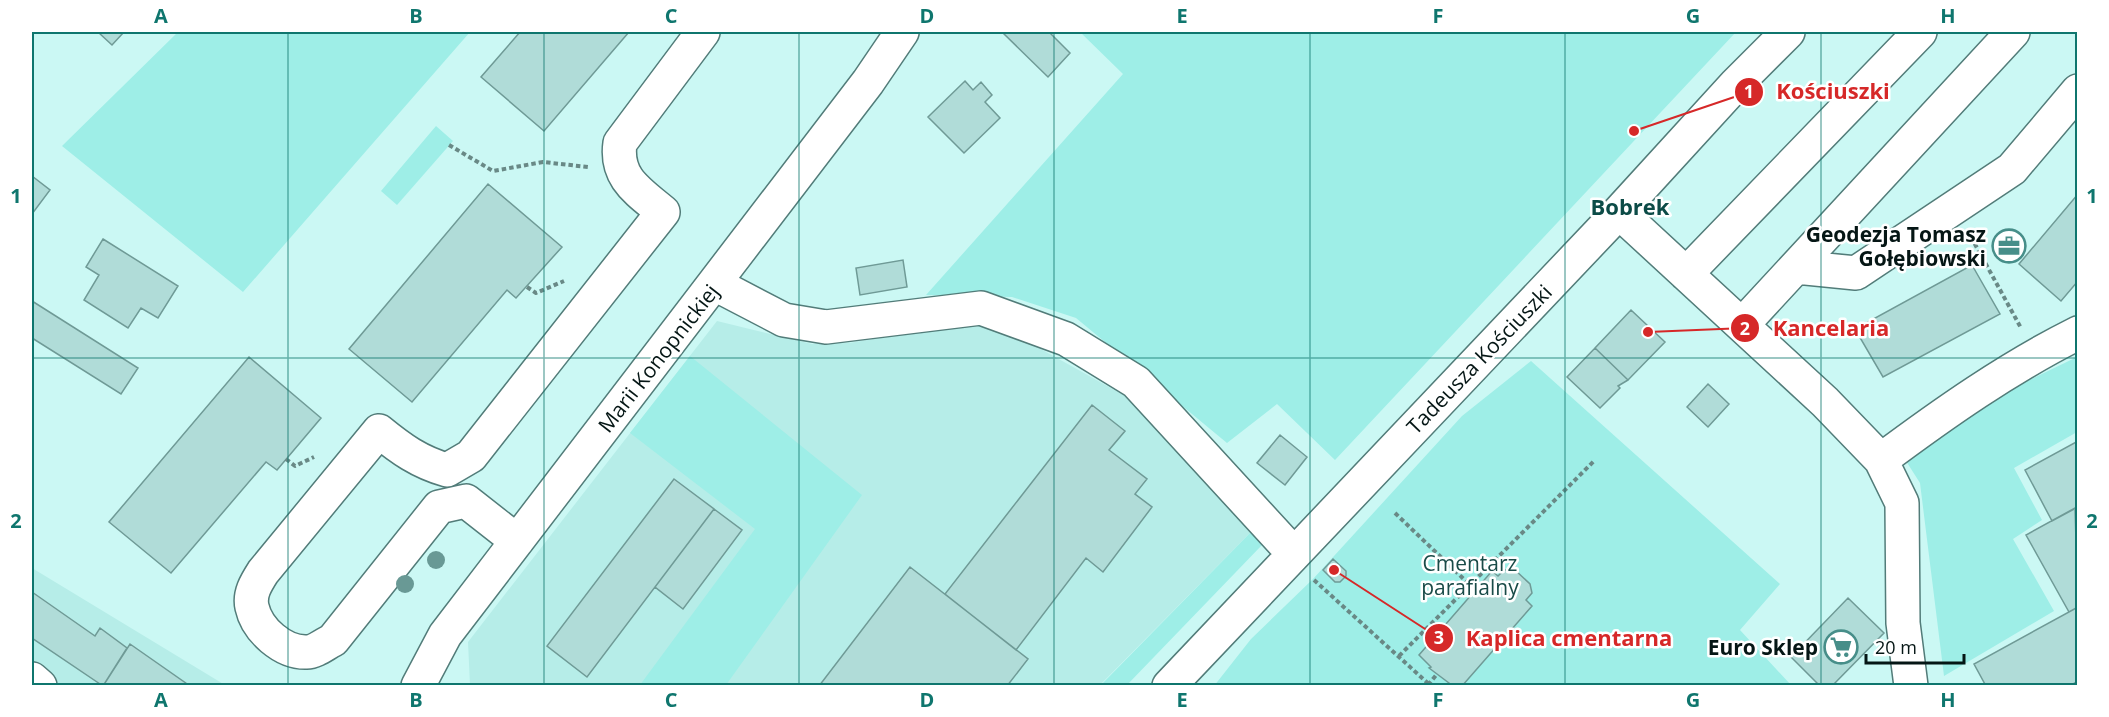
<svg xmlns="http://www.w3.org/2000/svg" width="2109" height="717" font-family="'Open Sans',sans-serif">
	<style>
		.built { fill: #b6ede8 }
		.green { fill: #9eeee7 }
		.building { fill: #b0dcd8; stroke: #6f9a96; stroke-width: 1.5 }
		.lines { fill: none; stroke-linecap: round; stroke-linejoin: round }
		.minor-casing { stroke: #527c79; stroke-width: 36 }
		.path { stroke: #698986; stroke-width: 4; stroke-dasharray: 4.5 3; stroke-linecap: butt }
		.minor { stroke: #fff; stroke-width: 33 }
		.tree { fill: #699995 }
		.grid { fill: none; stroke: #0f766e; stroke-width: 1.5; stroke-opacity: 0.55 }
		.labels { text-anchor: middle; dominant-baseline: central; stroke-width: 5; stroke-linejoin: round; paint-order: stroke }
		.poi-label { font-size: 21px; font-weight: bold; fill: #051615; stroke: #fff; text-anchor: end }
		.street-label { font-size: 21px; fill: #051615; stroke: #fff }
		.park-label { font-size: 21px; fill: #194b48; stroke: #fff }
		.neighbourhood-label { font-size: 22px; font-weight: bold; fill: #0c4b47; stroke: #fff }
		.leader { fill: none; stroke: #d62828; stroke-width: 2 }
		.callout-dot { fill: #d62828; stroke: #fff; stroke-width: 2 }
		.mark-label { font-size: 18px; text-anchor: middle; font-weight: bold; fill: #fff }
		.callout-label { font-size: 22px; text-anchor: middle; font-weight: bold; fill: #d62828; stroke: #fff; stroke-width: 5; stroke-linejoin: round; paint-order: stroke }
		.neatline { fill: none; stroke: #0f766e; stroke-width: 2 }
		.grid-label { font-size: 20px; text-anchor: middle; font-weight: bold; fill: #0f766e }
	</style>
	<rect width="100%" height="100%" fill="#cbf8f4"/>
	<path class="built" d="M717,321L812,344L849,343L972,323L1010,332L1127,397L1252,531L1100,685H470L468,642Z
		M32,568L225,685H32Z"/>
	<path class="green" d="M178,32H470L243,292L62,146Z
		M1080,32H1736L1335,460L1277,404L1227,443L1076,318L1012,297L926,295L1123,74Z
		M436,126L453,141L397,205L381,191Z
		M690,356L862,495L726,685H640L755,529L630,433Z
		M2077,357V432L2014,468L2042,520L2013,539L2054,611L1944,676L1920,483L1906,461L1992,398Z
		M1531,361L1780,584L1740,630L1791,685L1214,686L1251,639L1313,579L1462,416Z
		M1252,531L1262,545L1127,685L1100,686Z"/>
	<path class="building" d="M98,32H124L112,45Z
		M520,32H629L544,131L481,77Z
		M1002,32H1049L1070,53L1048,77Z
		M965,81L973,90L981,82L992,95L985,102L1000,118L964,153L928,117Z
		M32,176L50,190L32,214Z
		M488,184L562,247L516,298L507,290L412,402L349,349Z
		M2078,194V281L2061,301L2019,264Z
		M103,239L178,286L158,318L141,308L128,328L84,300L99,275L86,267Z
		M903,260L907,287L860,295L856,268Z
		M1972,265L2000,314L1883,377L1855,329Z
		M32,301L138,368L121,394L32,338Z
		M1631,310L1665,342L1628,380L1595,348Z
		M1595,348L1628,380L1618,386L1620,388L1600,408L1567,377Z
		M249,357L321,418L277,470L266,462L171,573L109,522Z
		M1708,384L1729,404L1708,427L1687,407Z
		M1092,405L1125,431L1109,450L1147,479L1135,494L1152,507L1103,572L1086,558L1016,650L945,594Z
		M1280,435L1307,457L1285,485L1257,463Z
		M2078,441V507L2052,521L2025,470Z
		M674,479L714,509L587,677L547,646Z
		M2075,508L2078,607L2069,612L2026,535Z
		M714,509L742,530L683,609L655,587Z
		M1333,559L1346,571V576L1340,582H1335L1323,570Z
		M910,567L1028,659L1007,686H819Z
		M1504,570H1515L1530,584L1532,593L1526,600L1532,606L1462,686H1453L1429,668L1431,667L1419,655L1492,571L1498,576Z
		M32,592L95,636L100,628L127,648L103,686L32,638Z
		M1848,598L1884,633L1832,686H1820L1791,657Z
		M2078,607V681L2070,686H1986L1974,664Z
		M130,644L190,686H103Z"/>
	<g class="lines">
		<defs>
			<path id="minor" d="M1619,212L1825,402L1881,460L1902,503L1903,623L1911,686
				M1796,267L1856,273L2012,169L2078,91
				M1686,274L1920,32
				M715,284L784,320L826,327L981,308L1066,339L1136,382L1293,553
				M1742,325L2013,32
				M1881,460C1944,413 2008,368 2078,333
				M517,541L466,501L439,507L333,640C325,644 315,652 307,652C283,653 257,630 252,607C249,594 256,583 263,572L379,431C401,449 419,462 447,470L471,456L663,212C638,191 615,178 620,143L703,32
				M32,679L40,686
				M418,686L445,635L868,82L902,32
				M1169,686L1619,212L1736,84L1788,32"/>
		</defs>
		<use href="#minor" class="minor-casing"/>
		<path class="path" d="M449,145L493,171L543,162L588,167
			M1971,237L2021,328
			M527,287L536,293L564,281
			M286,459L295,466L314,457
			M1395,513L1470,585
			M1314,580L1431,686
			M1399,656L1594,461
			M1428,685L1437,674"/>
		<use href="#minor" class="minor"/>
	</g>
	<g class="tree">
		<circle cx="436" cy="560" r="9"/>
		<circle cx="405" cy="584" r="9"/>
	</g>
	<path class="grid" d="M288,32V686M544,32V686M799,32V686M1054,32V686M1310,32V686M1565,32V686M1821,32V686M32,358H2078"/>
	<defs>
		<symbol id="office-ring" viewBox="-11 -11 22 22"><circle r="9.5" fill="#fff" stroke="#478e89" stroke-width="1.5"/><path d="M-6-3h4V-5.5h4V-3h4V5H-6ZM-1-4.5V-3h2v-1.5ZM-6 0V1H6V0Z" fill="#478e89"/></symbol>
		<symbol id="supermarket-ring" viewBox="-11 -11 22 22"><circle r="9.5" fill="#fff" stroke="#478e89" stroke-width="1.5"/><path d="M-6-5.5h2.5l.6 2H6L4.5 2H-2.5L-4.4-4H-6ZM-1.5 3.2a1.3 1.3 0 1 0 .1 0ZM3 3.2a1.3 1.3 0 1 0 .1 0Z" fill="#478e89"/></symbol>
	</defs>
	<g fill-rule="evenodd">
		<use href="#office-ring" x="1990" y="227" width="38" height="38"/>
		<use href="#supermarket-ring" x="1822" y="628" width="38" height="38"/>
	</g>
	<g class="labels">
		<g class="poi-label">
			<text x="1986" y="234">Geodezja Tomasz<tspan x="1986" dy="24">Gołębiowski</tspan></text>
			<text x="1818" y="647">Euro Sklep</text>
		</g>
		<g class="street-label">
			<text transform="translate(658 358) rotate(-52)">Marii Konopnickiej</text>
			<text transform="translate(1479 359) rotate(-46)">Tadeusza Kościuszki</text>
		</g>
		<g class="park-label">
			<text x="1470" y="563">Cmentarz<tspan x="1470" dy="24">parafialny</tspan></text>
		</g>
		<g class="neighbourhood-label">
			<text x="1630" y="206">Bobrek</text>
		</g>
	</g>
	<path class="leader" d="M1634 131L1749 92M1648 332L1745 328M1334 570L1439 638"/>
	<g class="callout-dot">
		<circle cx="1634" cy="131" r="6"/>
		<circle cx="1648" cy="332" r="6"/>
		<circle cx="1334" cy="570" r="6"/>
		<circle cx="1749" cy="92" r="15"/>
		<circle cx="1745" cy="328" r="15"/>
		<circle cx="1439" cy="638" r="15"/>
	</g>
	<g class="mark-label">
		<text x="1749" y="98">1</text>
		<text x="1745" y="335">2</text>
		<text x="1439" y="644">3</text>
	</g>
	<g class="callout-label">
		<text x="1833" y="99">Kościuszki</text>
		<text x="1831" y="336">Kancelaria</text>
		<text x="1569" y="646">Kaplica cmentarna</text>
	</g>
	<rect width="2109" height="717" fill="none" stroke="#ffffff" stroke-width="66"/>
	<path d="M1866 654v9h98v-9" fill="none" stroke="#051615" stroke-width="3"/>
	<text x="1875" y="654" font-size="18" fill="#051615" stroke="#ffffff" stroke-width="4.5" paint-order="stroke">20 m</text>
	<rect x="33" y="33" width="2043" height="651" class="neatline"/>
	<g class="grid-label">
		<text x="161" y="23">A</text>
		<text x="416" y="23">B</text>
		<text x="671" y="23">C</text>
		<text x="927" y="23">D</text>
		<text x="1182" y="23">E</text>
		<text x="1438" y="23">F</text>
		<text x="1693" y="23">G</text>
		<text x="1948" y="23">H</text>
		<text x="16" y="203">1</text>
		<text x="2092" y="203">1</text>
		<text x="16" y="528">2</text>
		<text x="2092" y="528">2</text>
		<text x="161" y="707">A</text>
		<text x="416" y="707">B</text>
		<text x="671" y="707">C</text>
		<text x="927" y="707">D</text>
		<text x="1182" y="707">E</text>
		<text x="1438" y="707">F</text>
		<text x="1693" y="707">G</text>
		<text x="1948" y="707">H</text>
	</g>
</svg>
